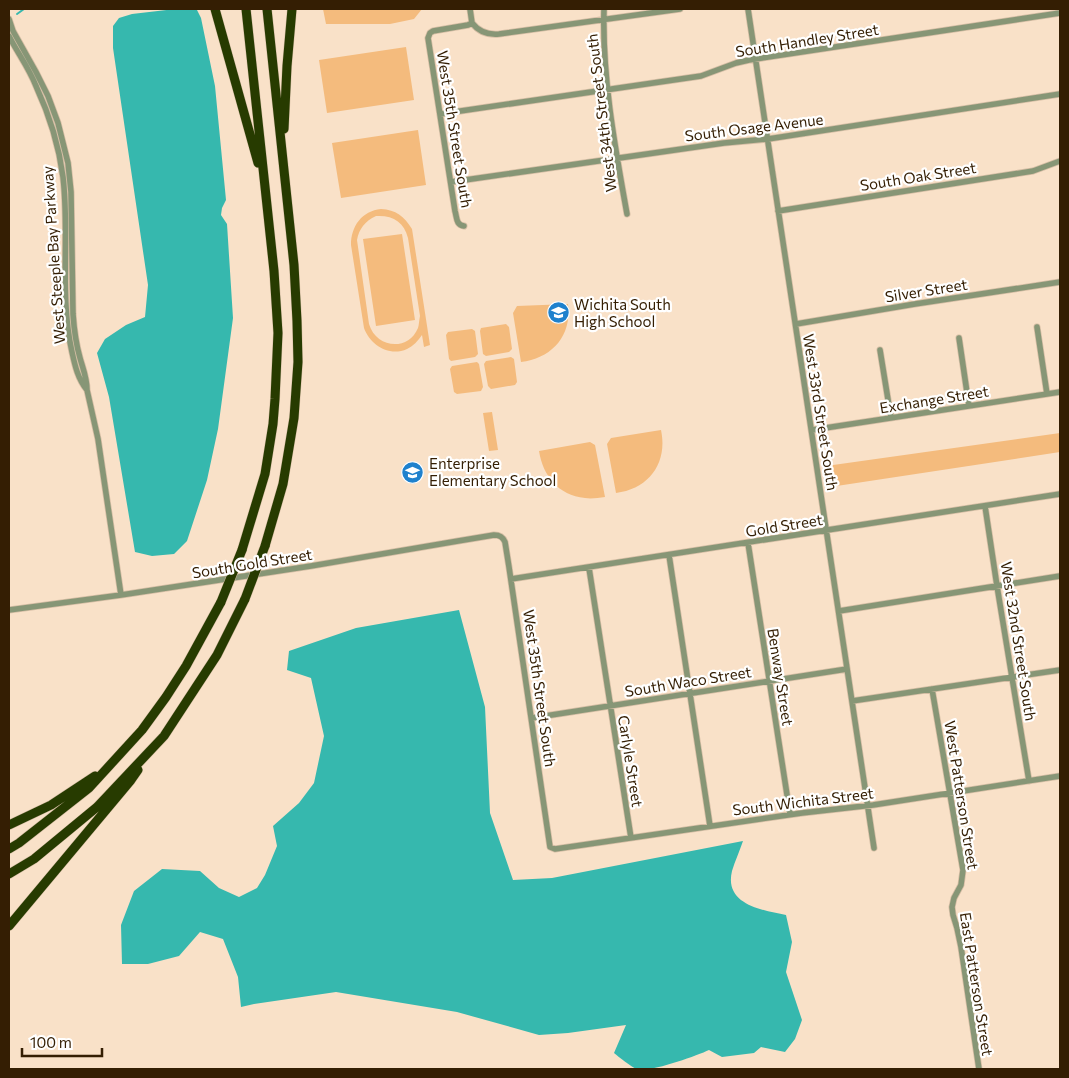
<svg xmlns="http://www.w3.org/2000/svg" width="1069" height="1078" font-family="Commissioner,sans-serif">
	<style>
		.green { fill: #f4bb7d; fill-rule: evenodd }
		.water { fill: #36b8ae }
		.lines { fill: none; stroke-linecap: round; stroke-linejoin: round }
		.stream { stroke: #36b8ae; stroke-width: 2 }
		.minor-casing { stroke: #d6bea5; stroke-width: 7 }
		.highway-casing { stroke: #d6bea5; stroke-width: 10 }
		.minor { stroke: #879676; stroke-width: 5.5 }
		.highway { stroke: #273b00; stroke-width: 9 }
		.highway-bridge-casing { stroke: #d6bea5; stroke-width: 10; stroke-linecap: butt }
		.highway-bridge { stroke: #273b00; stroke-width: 9 }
		.labels { text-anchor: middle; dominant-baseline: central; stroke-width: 4.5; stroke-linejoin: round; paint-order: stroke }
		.street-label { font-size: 15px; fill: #341e03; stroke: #fff }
		.poi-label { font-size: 15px; fill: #341e03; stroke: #fff; text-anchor: start }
	</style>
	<rect width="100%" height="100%" fill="#f9e1c8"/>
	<path class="green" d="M323,9H422L414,19L390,24H326Z
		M406,47L414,100L327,113L319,60Z
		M418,130L426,185L341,198L332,143Z
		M381,209C396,210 404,216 412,229L430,345L424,347L422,335C418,341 413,346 407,349C389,357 370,345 364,328L351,245C351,226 362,211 381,209ZM376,216C393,215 404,222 408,238L420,316C419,320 419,325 418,328C408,352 376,348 369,324L357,240C359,229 365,221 376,216Z
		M402,234L415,320L376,326L363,239Z
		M568,304C572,336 552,358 521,362L513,313L517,306Z
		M506,324L509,327L512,349L509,352L486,356L483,354L480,331L481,328Z
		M472,329L475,331L478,354L475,357L451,361L449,359L446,335L448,332Z
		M511,357L514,359L517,382L515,385L491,389L488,386L484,364L486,361Z
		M477,362L479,364L483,387L481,391L457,394L454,392L450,369L452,366Z
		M492,412L498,450L489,451L483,413Z
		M661,430C668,463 649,489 616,493L607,444L611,438Z
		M1060,433V452L830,487L826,466Z
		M590,442L595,445L605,497C598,498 591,499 585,498C558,495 543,476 539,451Z"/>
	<path class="water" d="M175,9H191L197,10L201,18L215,86L226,200L222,208L221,215L227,224L233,318L218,429L207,480L187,541L174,554L152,556L135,552L109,397L97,353L105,339L126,325L145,317L148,285L113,48V26L119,18L132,14Z
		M459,610L485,707L490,813L513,880L552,878L743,841C740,850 735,861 732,871C724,904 761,910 786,915L792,942L786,972L802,1020L795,1039L785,1052L761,1047L754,1053L722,1057L709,1050C696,1056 649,1073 637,1069C631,1067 619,1057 614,1053L626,1025L568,1033L539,1035L457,1012L336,992L254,1004L241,1007L238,977L223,939L200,932L179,956L148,964H122L121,925L134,891L162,869L200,871L219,888L239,897L257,888L265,875L277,846L273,826L299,803L314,783L324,736L311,678L287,670L289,651L356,628Z"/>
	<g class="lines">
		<path class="stream" d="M17,14L24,9"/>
		<defs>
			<path id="minor" d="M470,9L472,23
				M604,9C602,78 615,147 627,214
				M748,9L874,848
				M9,19L13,31L36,72L48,96L58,123L68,163L71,192L73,314C74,329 76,344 80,358C83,369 87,378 87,390C78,379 75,366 72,352C59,294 70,235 63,177C59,146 49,114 36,86C29,68 17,52 9,36
				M472,23C479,32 488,35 499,34L680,9
				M440,114L701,76L736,63L749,60L1060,13
				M451,182L724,143L768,139L1060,94
				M778,211L1033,171L1060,161
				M464,226C456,225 457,218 455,211L428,38L430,33L433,31L468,25L472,23
				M796,324L915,304L1060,282
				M1037,327L1047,394
				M959,338L969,406
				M880,350L891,418
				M87,390L98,439L121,595
				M812,430L1060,392
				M985,506L997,586L1029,781
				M748,543L790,814
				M669,555L710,826
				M589,568L631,838
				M511,579L1060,494
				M9,610L121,595L311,566L458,541L494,535C500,535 503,537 505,542L509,567L550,847L555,849L802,813L873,805L1060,776
				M839,611L1060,576
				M932,689L963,870L961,885L954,898L952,907L953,915L957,928L961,947L979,1069
				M852,701L1060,670
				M532,718L847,669"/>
			<path id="highway" d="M215,9L258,163
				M284,129L287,66L292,9
				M265,546L283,484L294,418L298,362L297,321L294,265L267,9
				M242,550L265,474L273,424L275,399L278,333L274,271L246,9
				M9,825L51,805L95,776
				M9,849L19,843L89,788L142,730L166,697L186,666L221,602
				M9,874L34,859L97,807L164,736L217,655L245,599
				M9,926L131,780L138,770"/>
		</defs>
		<use href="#minor" class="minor-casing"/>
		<use href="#highway" class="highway-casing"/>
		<use href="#minor" class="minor"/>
		<use href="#highway" class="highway"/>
		<defs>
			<path id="highway-bridge" d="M245,599L265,546
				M221,602L242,550"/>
		</defs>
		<use href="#highway-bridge" class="highway-bridge-casing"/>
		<use href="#highway-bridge" class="highway-bridge"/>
	</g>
	<defs>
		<symbol id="school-disc" viewBox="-11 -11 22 22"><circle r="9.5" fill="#1f81cd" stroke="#fff"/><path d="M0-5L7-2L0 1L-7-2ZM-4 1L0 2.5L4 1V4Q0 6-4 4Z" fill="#fff"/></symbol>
	</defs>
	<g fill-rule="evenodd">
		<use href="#school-disc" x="546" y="300" width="25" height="25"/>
		<use href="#school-disc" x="400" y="460" width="25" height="25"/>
	</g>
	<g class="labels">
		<g class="street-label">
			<text transform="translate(807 40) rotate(-9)">South Handley Street</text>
			<text transform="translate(601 113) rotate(-97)">West 34th Street South</text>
			<text transform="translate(754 127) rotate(-7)">South Osage Avenue</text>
			<text transform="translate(455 129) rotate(81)">West 35th Street South</text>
			<text transform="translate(918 176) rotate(-9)">South Oak Street</text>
			<text transform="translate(53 255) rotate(-94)">West Steeple Bay Parkway</text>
			<text transform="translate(926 290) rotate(-9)">Silver Street</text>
			<text transform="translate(934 399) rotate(-9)">Exchange Street</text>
			<text transform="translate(821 412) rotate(81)">West 33rd Street South</text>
			<text transform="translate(784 525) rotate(-9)">Gold Street</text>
			<text transform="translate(252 563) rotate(-9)">South Gold Street</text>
			<text transform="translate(1019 641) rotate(81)">West 32nd Street South</text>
			<text transform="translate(781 677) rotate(81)">Benway Street</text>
			<text transform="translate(688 681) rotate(-9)">South Waco Street</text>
			<text transform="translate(540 688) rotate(82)">West 35th Street South</text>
			<text transform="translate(631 761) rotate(81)">Carlyle Street</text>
			<text transform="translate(962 795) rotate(81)">West Patterson Street</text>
			<text transform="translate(803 801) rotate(-7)">South Wichita Street</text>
			<text transform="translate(977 984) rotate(81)">East Patterson Street</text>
		</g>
		<g class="poi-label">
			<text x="574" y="304">Wichita South<tspan x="574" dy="17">High School</tspan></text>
			<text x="429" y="463">Enterprise<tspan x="429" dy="17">Elementary School</tspan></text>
		</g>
	</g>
	<rect width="1069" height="1078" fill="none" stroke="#341e03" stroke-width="20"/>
	<path d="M22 1048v8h80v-8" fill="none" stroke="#341e03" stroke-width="2.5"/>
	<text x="30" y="1048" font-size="15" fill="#341e03" stroke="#ffffff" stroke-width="4" paint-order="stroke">100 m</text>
</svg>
